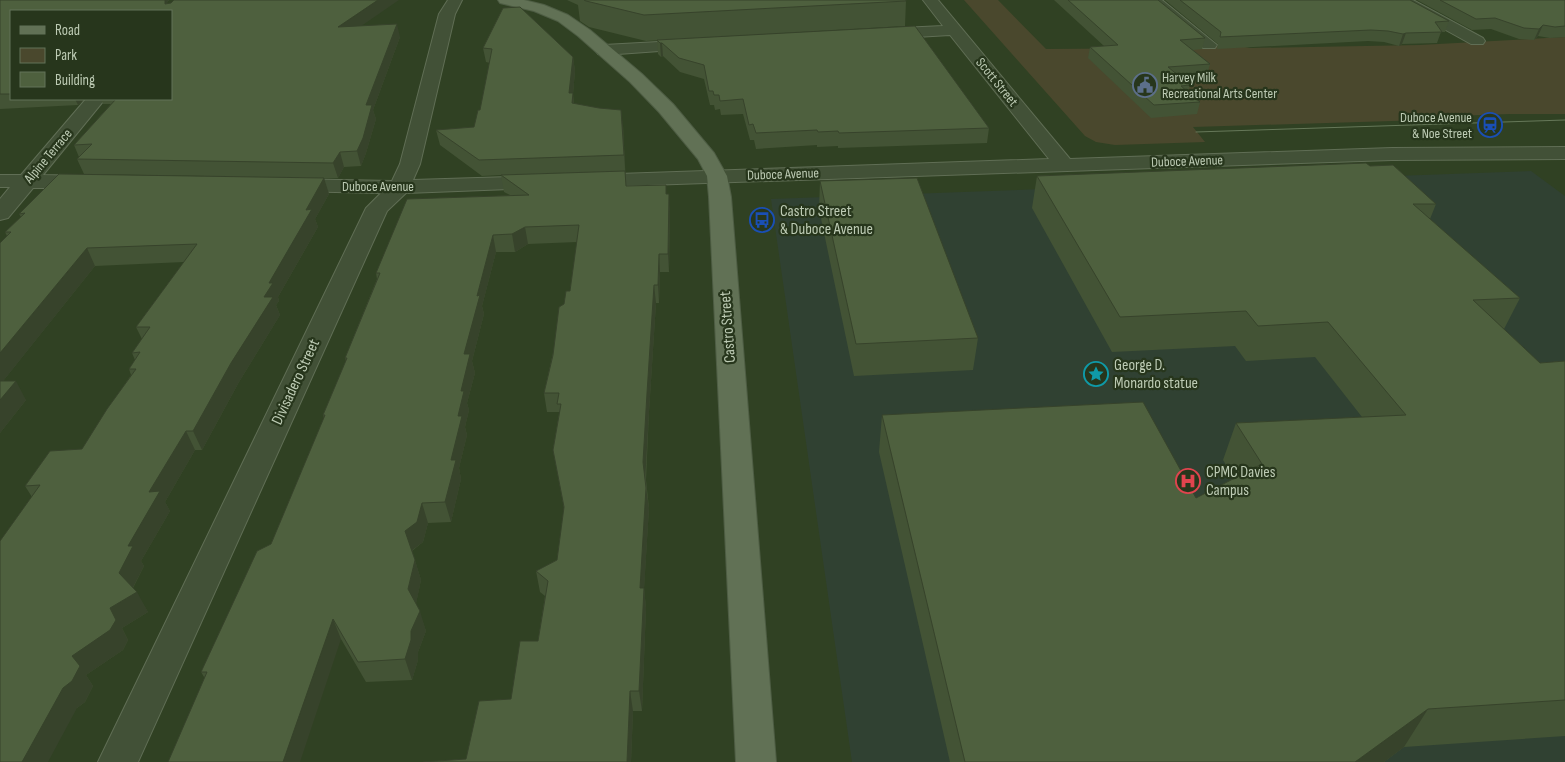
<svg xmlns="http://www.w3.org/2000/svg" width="1565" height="762" font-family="'Sofia Sans Condensed',sans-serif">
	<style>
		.medical { fill: #304132 }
		.green { fill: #4a482d }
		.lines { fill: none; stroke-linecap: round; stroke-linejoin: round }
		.minor-casing { stroke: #606e55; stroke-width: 2 }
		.major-casing { stroke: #4e5d44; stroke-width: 2 }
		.minor { fill: #425137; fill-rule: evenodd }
		.major { fill: #617155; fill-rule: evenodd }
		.tram { stroke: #667859; stroke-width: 1 }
		.wall { fill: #435335 }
		.shaded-wall { fill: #37432b }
		.building { fill: #4e603e; stroke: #37432b }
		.labels { text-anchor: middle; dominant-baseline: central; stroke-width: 4.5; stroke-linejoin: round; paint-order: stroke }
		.far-poi-label { font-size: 14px; fill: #bdcbb4; stroke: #27361c; text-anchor: start }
		.far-street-label { font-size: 14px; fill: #bdcbb4; stroke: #27361c }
		.poi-label { font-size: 16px; fill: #bdcbb4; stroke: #27361c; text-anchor: start }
		.street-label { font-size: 16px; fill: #bdcbb4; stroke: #27361c }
	</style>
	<rect width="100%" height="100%" fill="#304123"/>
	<path class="medical" d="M1531,171L1565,196V762H852L771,199Z"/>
	<path class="green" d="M964,0H998L1046,49L1191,48L1235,45L1250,48L1420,45L1565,37V114H1510L1423,117L1425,120L1193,127L1205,142L1115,145L1096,142L1085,136Z"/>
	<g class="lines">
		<defs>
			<path id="minor" d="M448,0H462L455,14L420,164L413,180L539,176L546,178L549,182L546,186L539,188L406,193L387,211L138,762H98L366,208L381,193L290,191L283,189L279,185L283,181L290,179L392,181L400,164L439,14Z
				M923,0H938L1070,159L1392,148L1565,147V159L1392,160L589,187L582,185L579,181L582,177L589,175L1049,159L950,35L881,39L875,37L873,34L875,31L881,29L943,26Z
				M1146,0H1162L1217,45L1215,48H1203Z
				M1395,0H1413L1483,38L1485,41L1483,44H1471L1397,3Z
				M695,40L701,42L703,45L701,48L604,55L598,54L596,50L598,46L604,45Z
				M86,99H105L43,175L89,176L96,178L99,182L96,186L89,188H33L8,218L0,220V199L10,187H0V175H21Z"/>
			<path id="major" d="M498,0H524L544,5L568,15L590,30L642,74L673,104L714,153L727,176L731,197L776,762H736L709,197L707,176L698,159L659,112L630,82L578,36L558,21L534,11L500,3Z"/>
		</defs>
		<use href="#minor" class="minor-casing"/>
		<use href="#major" class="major-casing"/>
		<use href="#minor" class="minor"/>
		<use href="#major" class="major"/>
		<path class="tram" d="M1196,132L1565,120"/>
	</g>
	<path class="wall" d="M0,0H169L166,4L362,26L400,37L373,110L376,119L366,153L361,166L344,167L338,178H324L329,194L315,219L318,227L278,297L279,301L276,305L280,315L239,382L202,450H195L165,502L170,511L141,561L144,566L133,588L148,612L122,628L128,640L123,650L86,675L93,686L85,702L77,708L32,497L25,486L82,449L131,375L129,369L135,360L132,353L142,339L136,327L184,262L95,266L3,381L26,400L0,433L7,236L5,232L21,217L19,214L204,176L84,174L77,159L79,157L74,145L111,104H103L101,99H171L11,11V99H84L78,105L0,109Z
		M567,0H906V1L905,26L646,41L589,27L580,21L578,5Z
		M1054,0H1158L1205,38L1202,49L1193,50L1210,64L1207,75L1181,77L1190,85L1188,92L1200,102L1197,114L1151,118L1088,58L1090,47L1104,46Z
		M1165,0H1410L1449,21L1445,32H1441L1437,43L1402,44L1399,46L1384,42L1368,41L1217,49L1218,44Z
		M1417,0H1565V37L1550,38L1538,36L1534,40L1519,39L1491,29L1472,30Z
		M657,40L989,128L987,143L838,148V146L817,147V145L756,149L754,140H750L743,114L721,115L720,109L715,110L714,105H710L704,79L680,72L663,56L661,57L658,54Z
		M483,48L573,57L575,71L573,94L574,103L623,125L626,186L667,194L670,211L669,272H660L659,303H656L649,412L646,480L649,508L644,588L646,608L642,711H633L631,762H423L466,759L511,699L538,641L545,596L540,592L536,571L557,560L564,508L553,450L559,414V412H547L544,393L564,304L570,291L577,242L528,244L515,252H496L482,306L484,314L472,361L475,373L467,403L469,410L465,427L467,435L459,468L461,479L451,522L428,523L423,542L412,551L421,580L416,603L426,631L418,652V660L412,680L366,682L341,639L204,677L201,672L271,544L324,418L323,415L346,361L345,358L377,279L376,273L510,195L504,192L501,175L482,176L440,145L436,130L474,127L480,110L490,63L486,62Z
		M1370,166L1436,204L1430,219L1520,298L1504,329L1540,363L1565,361V736L1404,747L1384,762H950L879,452L882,415L1196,498L1234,478L1223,460L1236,423L1362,417L1315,357L1246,361L1235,346L1112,352L1032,208L1037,176Z
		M820,181L978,338L973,370L854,376L819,209Z"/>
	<path class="shaded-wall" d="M157,0H169L166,4Z
		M378,0H399L341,40L338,27Z
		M397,24L400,37L373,110L376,119L366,153L361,166L357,151L366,105Z
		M1543,25L1538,36L1534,40L1539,29Z
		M1406,33L1402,44L1399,46L1403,34Z
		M660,43H662L663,56L661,57Z
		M573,57L575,71L573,94L574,107L569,93Z
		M75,99H84L78,105Z
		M621,110L623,125L625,171L624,155Z
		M340,152L344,167L338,178L333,163Z
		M324,178L329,194L315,219L318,227L278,297L279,301L276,305L280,315L239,382L202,450L193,431L231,363L264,297L269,283L306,210Z
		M669,194L670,211L669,272L668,254Z
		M525,227L528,244L515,252L512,234Z
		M493,235L496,252L482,306L484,314L472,361L475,373L467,403L469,410L465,427L467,435L459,468L461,479L451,522L445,502L451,460L458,416L464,354L477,296Z
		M87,248L95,266L0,385V353Z
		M659,254L660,272L659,303L658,285Z
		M654,285L656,303L649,412L645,482L643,462L647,393Z
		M16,381L26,400L0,433V388Z
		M186,431L195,450L165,502L170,511L141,561L144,566L130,593L119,573L128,546L149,492Z
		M646,488L649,508L643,608L640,588Z
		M422,503L428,523L423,542L411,551L405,531Z
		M415,560L421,580L415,609L408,589Z
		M644,588L646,608L642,711L639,691Z
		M137,592L148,612L122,628L128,640L123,650L86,675L93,686L85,702L77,708L48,762H22L72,656L110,608Z
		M420,611L426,631L418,652V660L412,680L405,659L411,631Z
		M333,619L341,639L300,762H283Z
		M630,691L633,711L631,762H627Z
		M1428,709L1404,747L1384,762H1355Z"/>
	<path class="building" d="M0,0H165V4L171,3L174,0H378L338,27L397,24L366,105H372L363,138L357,151L340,152L333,163L77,159L92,144L74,145L116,99H171V11H11V94H0Z
		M584,0H906V1L644,15L586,1Z
		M1068,0H1158L1205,38L1180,40L1210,64L1168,67L1190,85L1181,86L1200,102L1154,105L1090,47L1118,45Z
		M1180,0H1410L1449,21L1435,22L1442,32L1406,33L1403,34L1388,31L1371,30L1220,37L1221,32Z
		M1440,0H1565V26L1555,27L1543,25L1539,29L1524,28L1495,18L1476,19Z
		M520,7L573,57L569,93H573L572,103L599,108L621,110L624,155L479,160L436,130L474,127L478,110H480L492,49L483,48L503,8Z
		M915,26L989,128L839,133L838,131L818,132L817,130L756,133L753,124L749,125L743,99L720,101L719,95H714L713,91H709L704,65L679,58L662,43H660L657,40Z
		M1366,163L1370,166L1393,165L1436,204H1413L1520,298L1473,300L1540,363L1565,361V700L1428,709L1355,762H965L882,415L1143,402L1196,498L1262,464L1236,423L1406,415L1328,322L1258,326L1246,311L1120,317L1037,176Z
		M625,171L626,186L666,185V194H669L668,254H659L658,285H654L647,393L643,462L646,488L640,588H644L639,691H630L627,762H423L466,759L479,701L511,699L520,641H538L548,581L536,571L557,560L564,507L553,450L561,404H557L559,393H544L553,355L559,307L564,304L566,291H570L579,225L525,227L512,234L493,235L477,296L480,295L464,354H470L461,391H464L458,416H462L451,460H456L445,502L422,503L417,522L405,531L415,560L408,589L420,611L411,631V640L405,659L358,662L333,619L283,762H168L207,672H201L257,551L271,544L325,415H323L347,358H345L380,273H376L407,199L529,195L501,175Z
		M59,174L324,178L306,210L312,209L269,283H273L264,297H273L231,363L193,431H186L149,492L160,491L128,546H133L119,573L137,592L110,608L116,620L110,630L72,656L80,666L72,681L63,688L22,762H0V541L40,485L25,486L50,451L82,449L107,409L136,369H129L140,352L132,353L150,327H136L197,244L87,248L0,353V243L11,232H5L25,213L19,214Z
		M917,178L978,338L856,344L820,181Z
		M0,381H16L0,400Z"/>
	<defs>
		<symbol id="civic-ring" viewBox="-11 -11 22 22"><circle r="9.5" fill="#27361c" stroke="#5c6f8a" stroke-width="1.5"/><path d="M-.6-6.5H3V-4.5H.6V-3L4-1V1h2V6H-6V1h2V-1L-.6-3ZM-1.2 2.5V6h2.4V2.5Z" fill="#5c6f8a"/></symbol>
		<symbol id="station-ring" viewBox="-11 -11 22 22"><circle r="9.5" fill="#27361c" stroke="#1a4fb4" stroke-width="1.5"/><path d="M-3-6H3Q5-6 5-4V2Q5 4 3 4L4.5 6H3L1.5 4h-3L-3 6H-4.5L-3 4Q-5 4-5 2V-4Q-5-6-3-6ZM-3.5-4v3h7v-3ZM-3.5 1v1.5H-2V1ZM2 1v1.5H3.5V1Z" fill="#1a4fb4"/></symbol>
		<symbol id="bus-ring" viewBox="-11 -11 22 22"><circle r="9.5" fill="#27361c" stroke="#1a4fb4" stroke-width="1.5"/><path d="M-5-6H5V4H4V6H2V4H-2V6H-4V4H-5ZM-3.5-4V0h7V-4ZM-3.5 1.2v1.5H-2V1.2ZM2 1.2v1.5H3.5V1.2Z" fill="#1a4fb4"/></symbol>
		<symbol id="sight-ring" viewBox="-11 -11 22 22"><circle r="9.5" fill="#27361c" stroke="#0f9aa8" stroke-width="1.5"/><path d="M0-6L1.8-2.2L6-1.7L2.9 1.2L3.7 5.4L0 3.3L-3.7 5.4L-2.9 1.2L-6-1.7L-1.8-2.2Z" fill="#0f9aa8"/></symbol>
		<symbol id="hospital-ring" viewBox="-11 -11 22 22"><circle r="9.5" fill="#27361c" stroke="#e0444e" stroke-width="1.5"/><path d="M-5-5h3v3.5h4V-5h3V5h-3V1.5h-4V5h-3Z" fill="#e0444e"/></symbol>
	</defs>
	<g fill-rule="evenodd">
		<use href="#civic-ring" x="1131" y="71" width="28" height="28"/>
		<use href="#station-ring" x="1476" y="111" width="28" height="28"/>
		<use href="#bus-ring" x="748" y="206" width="28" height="28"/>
		<use href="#sight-ring" x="1082" y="360" width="28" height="28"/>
		<use href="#hospital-ring" x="1174" y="467" width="28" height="28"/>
	</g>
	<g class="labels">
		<g class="far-poi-label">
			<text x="1162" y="77">Harvey Milk<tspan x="1162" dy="16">Recreational Arts Center</tspan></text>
			<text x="1472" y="117" text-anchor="end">Duboce Avenue<tspan x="1472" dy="16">&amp; Noe Street</tspan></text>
		</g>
		<g class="far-street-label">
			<text transform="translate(997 82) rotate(51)">Scott Street</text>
			<text transform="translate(48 156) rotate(-50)">Alpine Terrace</text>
			<text transform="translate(1187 161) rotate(-2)">Duboce Avenue</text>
			<text transform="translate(783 174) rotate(-2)">Duboce Avenue</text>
			<text x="378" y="186">Duboce Avenue</text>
		</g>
		<g class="poi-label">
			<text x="780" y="211">Castro Street<tspan x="780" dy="18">&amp; Duboce Avenue</tspan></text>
			<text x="1114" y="365">George D.<tspan x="1114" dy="18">Monardo statue</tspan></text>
			<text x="1206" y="472">CPMC Davies<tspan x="1206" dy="18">Campus</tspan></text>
		</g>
		<g class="street-label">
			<text transform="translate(728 327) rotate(-94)">Castro Street</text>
			<text transform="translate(296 382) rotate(-65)">Divisadero Street</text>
		</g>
	</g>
	<rect x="10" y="10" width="162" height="90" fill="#27361c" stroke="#637259"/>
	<rect x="20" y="26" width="25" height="8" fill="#617155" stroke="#637259"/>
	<text x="55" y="35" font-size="15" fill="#bdcbb4">Road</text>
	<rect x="20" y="48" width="25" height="15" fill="#4a482d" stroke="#637259"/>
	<text x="55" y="60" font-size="15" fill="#bdcbb4">Park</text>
	<rect x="20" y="72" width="25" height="15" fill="#4e603e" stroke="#637259"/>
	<text x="55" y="85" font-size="15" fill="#bdcbb4">Building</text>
</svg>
